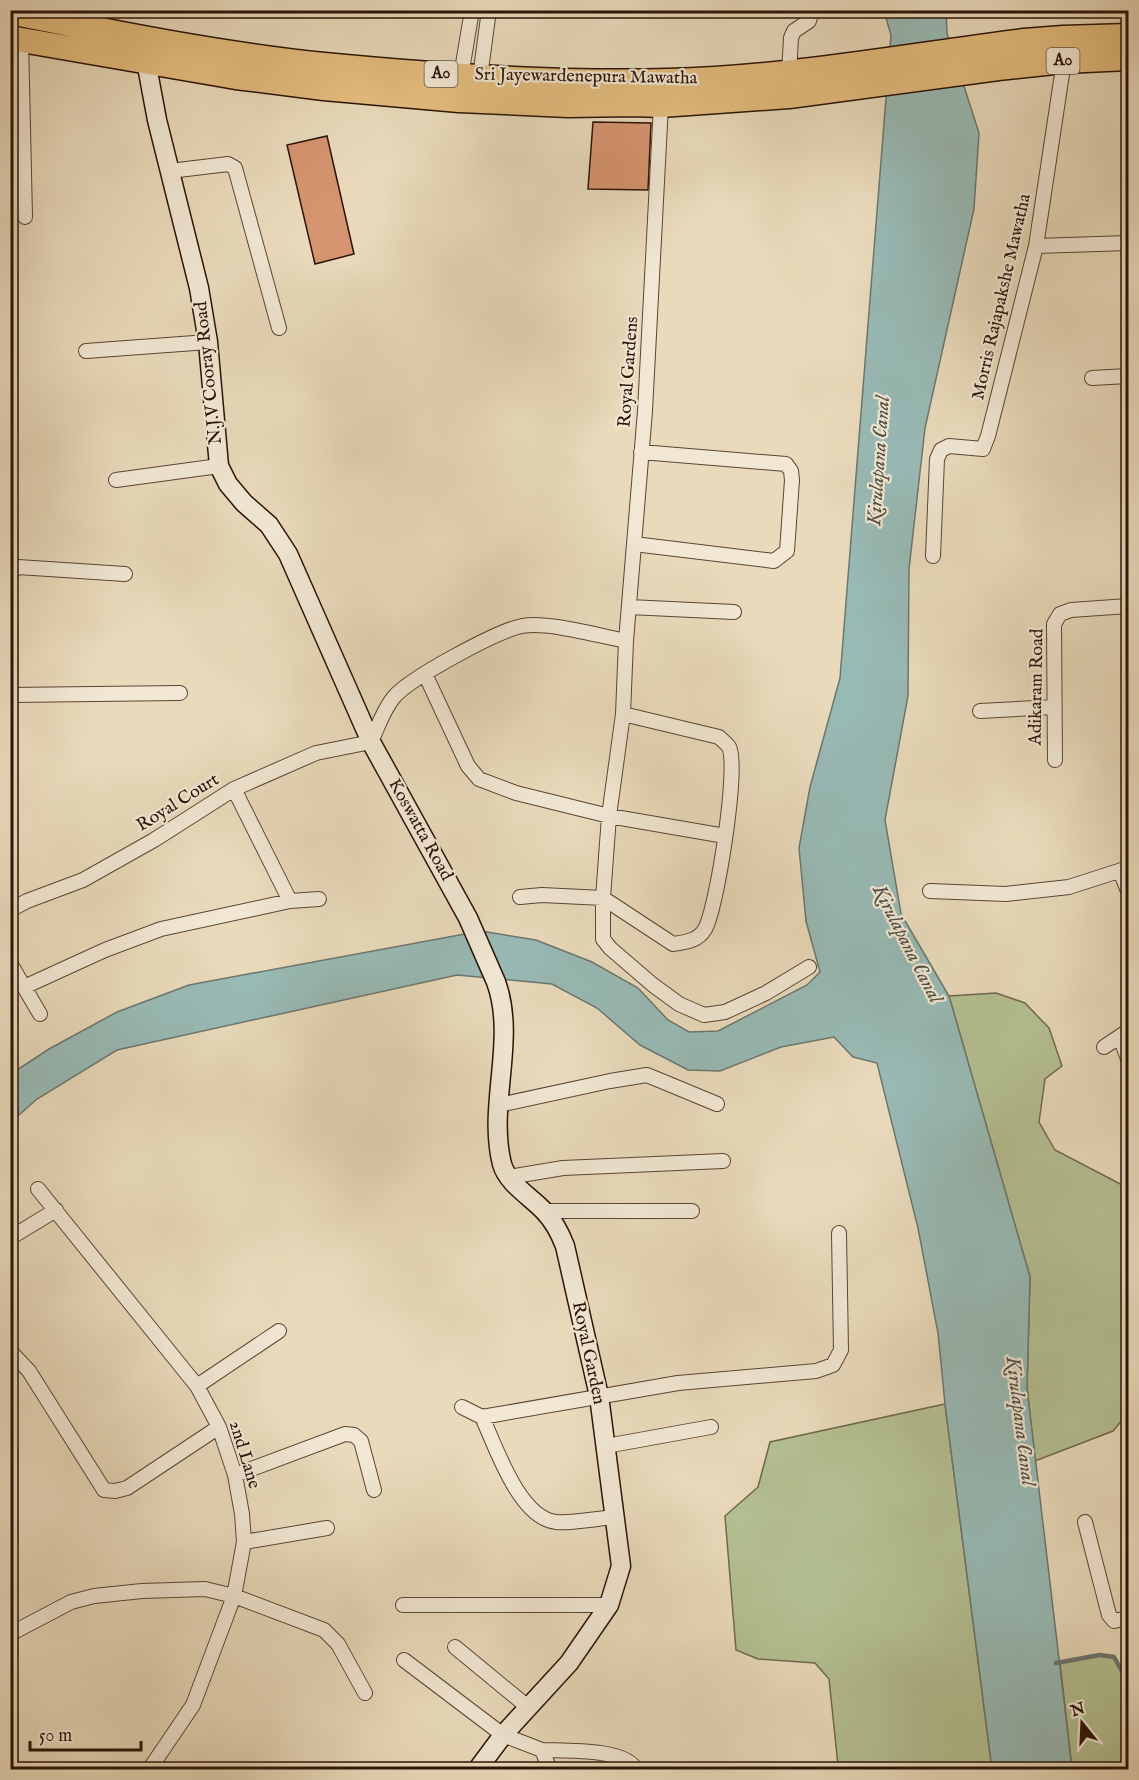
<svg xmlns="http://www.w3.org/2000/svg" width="1139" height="1780" font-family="'IM FELL English',serif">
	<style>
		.green { fill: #b4c092; stroke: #6f6a4c; stroke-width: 1.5 }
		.water { fill: #98bab5; stroke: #6c776f; stroke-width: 1.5 }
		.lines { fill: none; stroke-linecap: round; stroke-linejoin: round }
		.stream { stroke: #6c776f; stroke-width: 4.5 }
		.building { fill: #d69470; stroke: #2a1307; stroke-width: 1.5 }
		.street-casing { stroke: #5a4534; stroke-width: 16 }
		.secondary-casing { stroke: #2a1307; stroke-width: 21 }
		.highway-casing { stroke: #2a1307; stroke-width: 27 }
		.street { stroke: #f1e7d3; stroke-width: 14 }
		.secondary { stroke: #f1e7d3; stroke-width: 18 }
		.highway { stroke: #e4bd7e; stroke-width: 24 }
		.labels { text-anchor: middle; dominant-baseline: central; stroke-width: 4.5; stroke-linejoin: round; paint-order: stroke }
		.shield { fill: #f1e7d3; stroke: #665344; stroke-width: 1.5 }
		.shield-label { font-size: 16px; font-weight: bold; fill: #2a1307 }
		.street-label { font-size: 18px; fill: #2a1307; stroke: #f1e7d3 }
		.water-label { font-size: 20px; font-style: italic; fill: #504d44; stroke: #f1e7d3 }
	</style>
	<rect width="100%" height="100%" fill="#e9dabb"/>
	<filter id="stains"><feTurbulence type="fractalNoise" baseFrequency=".00333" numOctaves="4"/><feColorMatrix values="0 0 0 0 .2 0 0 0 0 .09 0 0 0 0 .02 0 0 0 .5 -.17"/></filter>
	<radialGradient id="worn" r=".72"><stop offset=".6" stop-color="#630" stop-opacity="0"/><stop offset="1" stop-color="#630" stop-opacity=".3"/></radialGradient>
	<path class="green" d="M996,993L1025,1003L1049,1028L1062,1066L1045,1079L1039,1122L1055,1150L1128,1188V1413L1113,1431L1035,1461L1027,1388L1030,1277L949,996Z
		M945,1404L992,1769L845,1770L838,1765L829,1679L815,1663L758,1659L736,1650L725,1516L758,1487L770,1442Z
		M1100,1655L1114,1657L1128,1682V1769H1072L1060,1663Z"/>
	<path class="water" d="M884,11H946L947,33L979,133L974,209L925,428L909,569L908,696L885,820L901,914L949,996L1030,1277L1027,1388L1072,1769H992L945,1404L938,1333L918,1228L877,1063L853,1057L834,1037L781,1047L720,1071L688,1070L640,1045L597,1008L552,984L457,975L117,1050L37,1099L11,1122V1074L49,1049L117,1012L189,985L481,931L536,940L592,962L638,988L668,1020L689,1032L718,1031L807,985L820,972L806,921L799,848L810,787L840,678L891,35Z"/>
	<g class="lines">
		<path class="stream" d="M1056,1663L1100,1655L1114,1657L1128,1682"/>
	</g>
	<path class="building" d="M593,122L651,123L648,190L588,189Z
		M327,136L354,254L315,264L287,145Z"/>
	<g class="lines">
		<defs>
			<path id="street" d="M93,29L100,10
				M21,40L25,217
				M789,74L791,38L794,31L809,21L812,10
				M461,76L472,10
				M480,77L489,10
				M661,105L645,411L626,641L623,714L609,816L603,898V939L610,948L653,985L679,1004L704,1015L725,1012L766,993L809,967
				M170,171L228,164L235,168L279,328
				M1036,246L1128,243
				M86,351L208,342
				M1092,378L1128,376
				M116,480L219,466
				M634,544L774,561L787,551L792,480L791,471L786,464L641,452
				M933,556L937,459L941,450L949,446L983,449L988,436L1036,246L1064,61
				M10,573L18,567L125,574
				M629,607L734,612
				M425,674L468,766L479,779L516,793L609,816L725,836
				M10,695L180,693
				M980,711L1054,707
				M1055,760L1054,624L1060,614L1071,610L1128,606
				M234,789L290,901
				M1120,871L1128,891
				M930,891L1006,894L1069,887L1128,868
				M520,897L542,895L603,898L673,944C686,942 698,941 705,929C717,908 739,767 729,747C727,744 722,740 719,737L623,714
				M10,910L27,901L83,880L154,840L234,789L316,753L371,742C378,727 383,710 394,697C410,678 497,631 522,626C547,621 600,636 626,641
				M10,963L40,1014
				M24,987L105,950L161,929L290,901L319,899
				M1120,1037L1128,1059
				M1104,1047L1128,1031
				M499,1105L610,1081L647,1075L717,1104
				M509,1177L563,1168L723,1161
				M38,1189L197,1386L219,1427L235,1475L242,1514L244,1542L234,1596L193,1705L149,1770
				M545,1211H692
				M10,1238L56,1210
				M10,1351L29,1371L104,1490L115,1491L127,1488L219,1427
				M197,1386L279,1331
				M462,1407L482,1417L678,1383L816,1371L833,1365L841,1350L839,1233
				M482,1417C496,1447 519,1518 556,1522C569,1524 600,1518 615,1517
				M606,1446L711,1427
				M235,1475L345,1434L354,1435L361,1441L374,1490
				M1085,1522L1109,1615L1114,1621L1128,1618
				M244,1542L327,1528
				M403,1605H609
				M10,1634L71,1602L94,1596L142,1591L205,1589L234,1596L324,1630L338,1644L365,1693
				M455,1647L529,1708
				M404,1660L503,1735L542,1750L550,1770
				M542,1750C563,1751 627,1748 636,1770"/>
			<path id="secondary" d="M146,61L157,120L199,288L208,342L219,466L228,484L244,503L269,525L288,554L371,742L468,918L496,982C517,1040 487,1105 502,1164C507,1183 531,1197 544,1211C554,1221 560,1233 565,1246L599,1396L621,1566L609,1605L569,1663L503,1735L477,1770"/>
			<path id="highway" d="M10,12C114,33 219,54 324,65C438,76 553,84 668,81C789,78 905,56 1024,41L1063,38L1128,36
				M10,38L236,77L324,88L459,100L568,105L633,104L661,105L789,96L998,68L1064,61L1128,58"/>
		</defs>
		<use href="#street" class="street-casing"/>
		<use href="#secondary" class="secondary-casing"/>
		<use href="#highway" class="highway-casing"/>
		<use href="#street" class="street"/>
		<use href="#secondary" class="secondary"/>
		<use href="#highway" class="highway"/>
	</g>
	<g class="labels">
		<g class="shield">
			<rect x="1046.5" y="48" width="33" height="26" rx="4.5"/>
			<rect x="424.5" y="61" width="33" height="26" rx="4.5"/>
		</g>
		<g class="shield-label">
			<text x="1063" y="61">A0</text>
			<text x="441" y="74">A0</text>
		</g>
		<g class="street-label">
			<text transform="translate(586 77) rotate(1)">Sri Jayewardenepura Mawatha</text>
			<text transform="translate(1002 297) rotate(-77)">Morris Rajapakshe Mawatha</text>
			<text transform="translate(629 372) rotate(-86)">Royal Gardens</text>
			<text transform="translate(209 373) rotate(-96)">N.J.V Cooray Road</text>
			<text transform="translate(1037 687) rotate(-89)">Adikaram Road</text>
			<text transform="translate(178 803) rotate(-32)">Royal Court</text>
			<text transform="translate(420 830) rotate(61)">Koswatta Road</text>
			<text transform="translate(588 1353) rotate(78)">Royal Garden</text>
			<text transform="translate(244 1455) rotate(73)">2nd Lane</text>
		</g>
		<g class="water-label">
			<text transform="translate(879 461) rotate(-86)">Kirulapana Canal</text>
			<text transform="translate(907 944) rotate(63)">Kirulapana Canal</text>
			<text transform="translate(1020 1421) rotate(83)">Kirulapana Canal</text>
		</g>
	</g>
	<rect width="1139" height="1780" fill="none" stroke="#e9dabb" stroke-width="36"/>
	<rect x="12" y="12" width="1115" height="1756" fill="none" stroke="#2a1307" stroke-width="3"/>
	<rect x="18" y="18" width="1103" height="1744" fill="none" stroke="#2a1307" stroke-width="1.5"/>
	<g transform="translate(1082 1723) rotate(342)" stroke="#f1e7d3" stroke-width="4.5" paint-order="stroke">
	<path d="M0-4.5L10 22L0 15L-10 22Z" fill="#2a1307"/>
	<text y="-9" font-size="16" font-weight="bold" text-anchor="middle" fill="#2a1307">N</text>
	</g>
	<path d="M30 1741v9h111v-9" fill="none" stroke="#2a1307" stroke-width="3"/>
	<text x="39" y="1741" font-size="18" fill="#2a1307" stroke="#f1e7d3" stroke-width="4.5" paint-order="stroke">50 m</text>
	<rect width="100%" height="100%" filter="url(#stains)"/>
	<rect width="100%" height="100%" fill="url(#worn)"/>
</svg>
